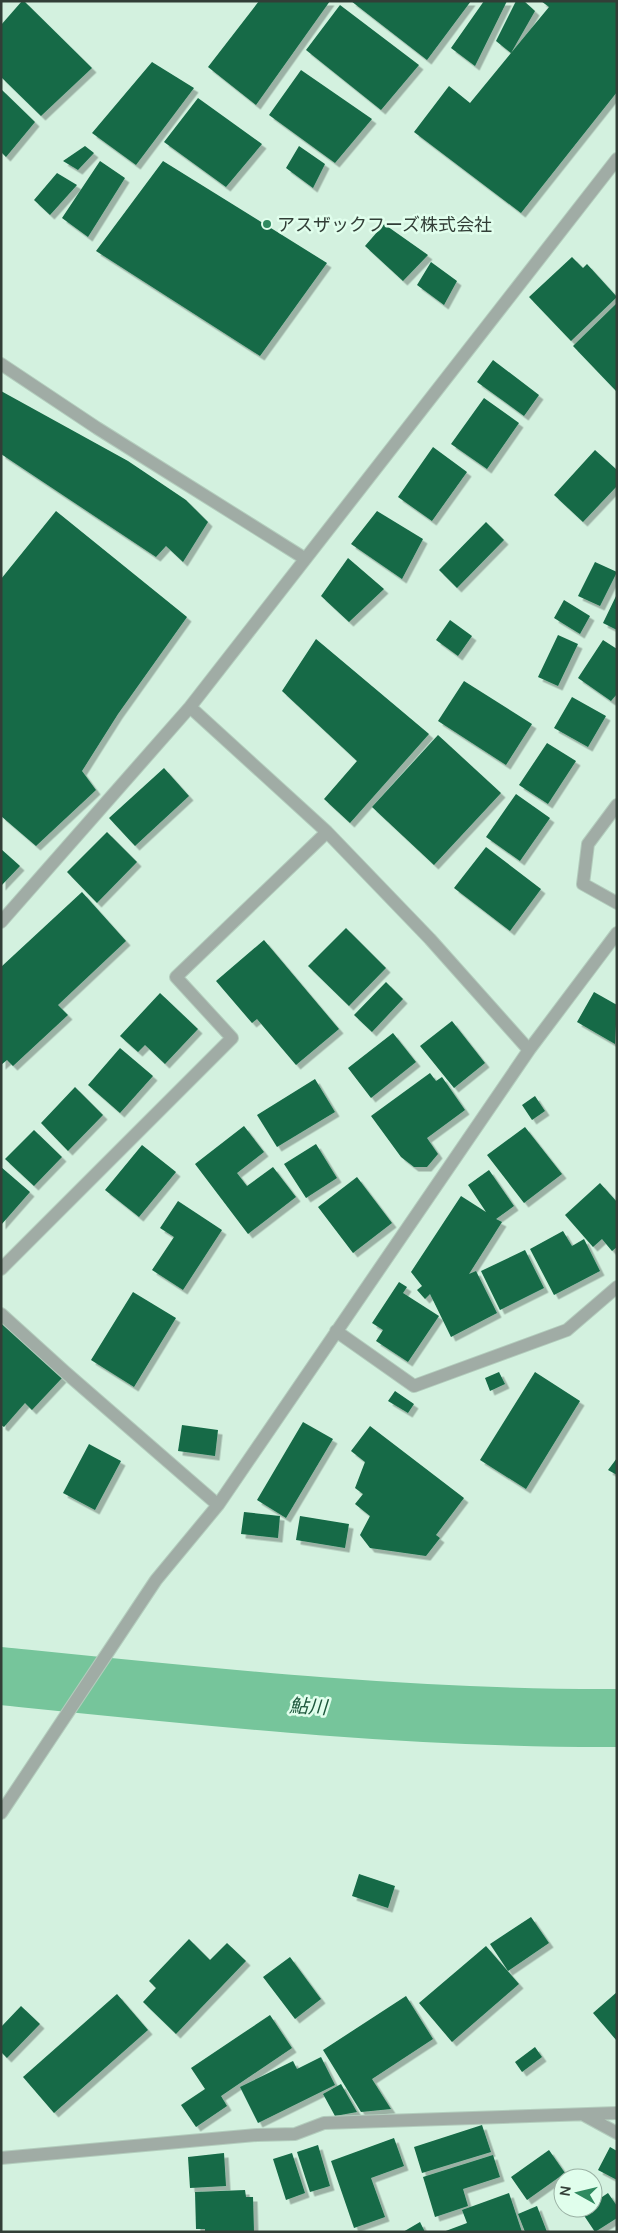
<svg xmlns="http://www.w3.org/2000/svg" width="618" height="2233" font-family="Manrope,'Noto Sans JP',sans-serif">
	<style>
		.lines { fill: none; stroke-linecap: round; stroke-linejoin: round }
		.river { stroke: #76c59b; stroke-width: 58 }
		.building { fill: #146a46; filter: url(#shadow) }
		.minor-casing { stroke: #b3cdbd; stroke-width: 14 }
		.minor { stroke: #a0aca5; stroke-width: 12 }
		.poi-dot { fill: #308a60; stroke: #e0feec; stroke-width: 2 }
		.labels { text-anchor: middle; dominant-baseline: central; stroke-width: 5; stroke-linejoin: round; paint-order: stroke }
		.poi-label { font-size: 18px; fill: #323e37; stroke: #e0feec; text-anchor: start }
		.water-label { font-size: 19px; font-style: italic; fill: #1c573b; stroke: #e0feec }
	</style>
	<defs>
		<filter id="shadow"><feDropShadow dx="4.5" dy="4.5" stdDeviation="0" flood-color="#0004"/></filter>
	</defs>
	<rect width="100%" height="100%" fill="#d3f1df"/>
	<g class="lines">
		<path class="river" d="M1,1676C206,1697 411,1719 617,1718"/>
	</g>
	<path class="building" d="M22,1H24L92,68L41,116L1,77V25Z
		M259,1H330L256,105L208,67Z
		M351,1H471L427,60Z
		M484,1H507L475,66L451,48Z
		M516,1H524L535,11L511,53L549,7L541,1H617V92L521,213L414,132L449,86L470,103L511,53L496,41Z
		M340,5L419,65L381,110L306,50Z
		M152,62L194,88L136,165L92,133Z
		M301,70L372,119L335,163L269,115Z
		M1,89L35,122L6,157L1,152Z
		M198,98L262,144L226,187L164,142Z
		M85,146L94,153L78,170L63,161Z
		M299,146L325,164L313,188L286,168Z
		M100,161L125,178L88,237L62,218Z
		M163,161L327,263L260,356L96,251Z
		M57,173L77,185L50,215L34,200Z
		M384,224L428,255L403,281L365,246Z
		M572,257L583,268L587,264L617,297L571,341L529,297Z
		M431,262L457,281L444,305L417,285Z
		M617,303V392L573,346Z
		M493,360L539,395L524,416L477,382Z
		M1,391L128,461L186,500L208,522L183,562L166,546L156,557L1,454Z
		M484,398L519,423L487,469L451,444Z
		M433,447L467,472L432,521L398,497Z
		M595,450L617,470V486L583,522L554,495Z
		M56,511L187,617L118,714L82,771L96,790L36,846L1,816V579Z
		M377,511L423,539L402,579L351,544Z
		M486,522L504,540L457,588L439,570Z
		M348,558L384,589L349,622L321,596Z
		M595,562L617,572L600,606L578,596Z
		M617,594V630L603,623Z
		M564,600L590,616L580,634L554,618Z
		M450,620L472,636L458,656L436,640Z
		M558,635L578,644L558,686L538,677Z
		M316,639L429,734L350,823L324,799L357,761L282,691Z
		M603,640L617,649V694L611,701L578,678Z
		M464,681L532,724L506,765L438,721Z
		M572,697L606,716L588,747L554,728Z
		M438,735L501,793L434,865L372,807Z
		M547,743L576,761L548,804L519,785Z
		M164,768L189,796L135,846L109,818Z
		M516,794L550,818L520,861L486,837Z
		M107,832L137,862L97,903L67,872Z
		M486,847L541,889L510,931L454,888Z
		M1,849L20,866L1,886Z
		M82,892L126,941L58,1005L68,1015L13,1066L7,1060L1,1065V967Z
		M346,928L386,968L349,1006L308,966Z
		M264,940L339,1029L296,1065L257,1019L252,1023L216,981Z
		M386,982L403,999L372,1032L354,1015Z
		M594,992L617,1005L615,1044L577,1022Z
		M160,993L198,1029L165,1064L145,1045L138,1052L120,1036Z
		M452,1021L485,1063L454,1088L420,1046Z
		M393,1033L416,1062L371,1098L348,1068Z
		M120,1048L153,1076L120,1113L88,1085Z
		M430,1073L436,1081L442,1077L465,1110L427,1138L438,1154L427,1167H414L401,1157L371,1116Z
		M315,1079L335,1112L277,1147L257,1115Z
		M75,1087L103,1115L68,1151L41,1123Z
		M535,1096L545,1111L532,1120L522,1105Z
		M244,1126L264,1152L237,1173L247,1186L273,1167L296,1197L248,1234L195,1164Z
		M525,1127L562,1174L524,1203L487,1155Z
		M34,1130L62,1157L34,1186L5,1159Z
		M316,1144L337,1178L306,1198L284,1164Z
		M142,1145L176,1172L139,1217L105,1190Z
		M1,1167L30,1192L1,1225Z
		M489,1170L514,1206L496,1219L502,1222L469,1274L476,1271L497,1313L451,1337L430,1294L425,1299L417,1290L422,1286L411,1272L461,1196L486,1212L468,1185Z
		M357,1177L392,1223L353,1253L318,1207Z
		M600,1183L617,1202V1247L612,1251L602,1239L593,1247L565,1215Z
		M178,1201L222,1230L183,1290L152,1270L174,1237L160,1228Z
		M563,1231L572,1246L584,1239L600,1271L554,1295L530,1249Z
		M525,1250L544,1288L500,1310L481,1271Z
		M399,1282L407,1287L403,1293L439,1316L408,1362L376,1341L383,1330L372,1323Z
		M133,1292L176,1318L134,1387L91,1360Z
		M1,1322L62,1378L32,1410L25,1403L4,1427L1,1425Z
		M499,1372L505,1384L490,1391L485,1378Z
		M535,1372L580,1401L526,1489L480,1460Z
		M395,1391L414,1404L408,1413L388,1401Z
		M303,1422L333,1439L286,1518L257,1500Z
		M182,1425L218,1430L215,1456L178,1451Z
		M370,1426L464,1498L436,1535L440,1538L426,1556L370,1548L360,1535L370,1516L355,1504L363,1494L355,1488L365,1462L351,1451Z
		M89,1444L121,1461L95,1510L63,1493Z
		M617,1458V1475L608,1470Z
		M244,1512L280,1516L278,1538L241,1534Z
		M300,1516L349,1524L345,1548L296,1540Z
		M359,1874L395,1886L388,1908L352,1896Z
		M531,1917L549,1943L508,1971L490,1944Z
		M189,1939L210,1960L227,1943L246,1961L176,2034L143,2002L156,1988L149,1981Z
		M486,1946L519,1984L452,2042L419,2003Z
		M290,1957L321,1999L295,2019L263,1977Z
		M617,1992V2041L593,2013Z
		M117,1994L148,2030L54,2113L23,2077Z
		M406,1996L433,2039L372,2079L391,2109L361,2112L323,2050Z
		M21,2006L40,2024L7,2058L1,2052V2027Z
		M270,2015L292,2048L221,2096L227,2106L196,2127L181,2105L205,2089L191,2068Z
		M535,2047L542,2057L522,2072L515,2062Z
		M321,2057L335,2085L258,2123L240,2087L293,2061L297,2069Z
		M341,2084L357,2112L335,2116L323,2094Z
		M482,2125L491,2152L422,2173L414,2147Z
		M394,2138L404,2166L371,2178L385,2217L354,2228L331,2161Z
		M318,2145L330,2186L310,2192L297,2152Z
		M610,2147L617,2151V2180L598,2170Z
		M549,2150L565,2173L527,2200L511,2177Z
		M224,2153L226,2186L190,2188L188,2157Z
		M292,2153L305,2193L286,2200L273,2159Z
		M493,2155L500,2177L463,2189L468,2206L435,2217L423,2177Z
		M245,2190L246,2197H253L254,2232H205V2229H196L195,2192Z
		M509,2193L522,2232H443L467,2223L462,2210Z
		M608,2193L617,2206V2218L595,2232L581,2211L586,2208H593V2203Z
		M537,2206L547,2232H525L518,2214Z
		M420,2222L425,2232H403Z"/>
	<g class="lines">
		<defs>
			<path id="minor" d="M1,364L97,428L304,558
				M190,707L327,832L430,939L529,1050
				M617,805L588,844L583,884L617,903
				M1,922L190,707L617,159
				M1,1269L232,1038L176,977L327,832
				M1,1314L65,1372L218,1505
				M336,1331L414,1386L567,1330L617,1287
				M1,1813L156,1580L218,1505L529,1050L617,933
				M584,2115L617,2133
				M1,2158L257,2135L295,2134L324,2123L617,2113"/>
		</defs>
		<use href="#minor" class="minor-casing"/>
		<use href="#minor" class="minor"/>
	</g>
	<circle class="poi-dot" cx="267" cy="224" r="5"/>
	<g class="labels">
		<g class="poi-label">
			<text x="277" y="224">アスザックフーズ株式会社</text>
		</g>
		<g class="water-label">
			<text transform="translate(308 1706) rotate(3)">鮎川</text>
		</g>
	</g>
	<rect width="618" height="2233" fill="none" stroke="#323e37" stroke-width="5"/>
	<g transform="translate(578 2193) rotate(278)"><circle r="24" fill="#e0feec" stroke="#9ab1a4"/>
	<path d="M0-4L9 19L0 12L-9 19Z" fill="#308a60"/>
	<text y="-8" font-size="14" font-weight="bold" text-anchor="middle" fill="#323e37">N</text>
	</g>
</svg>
